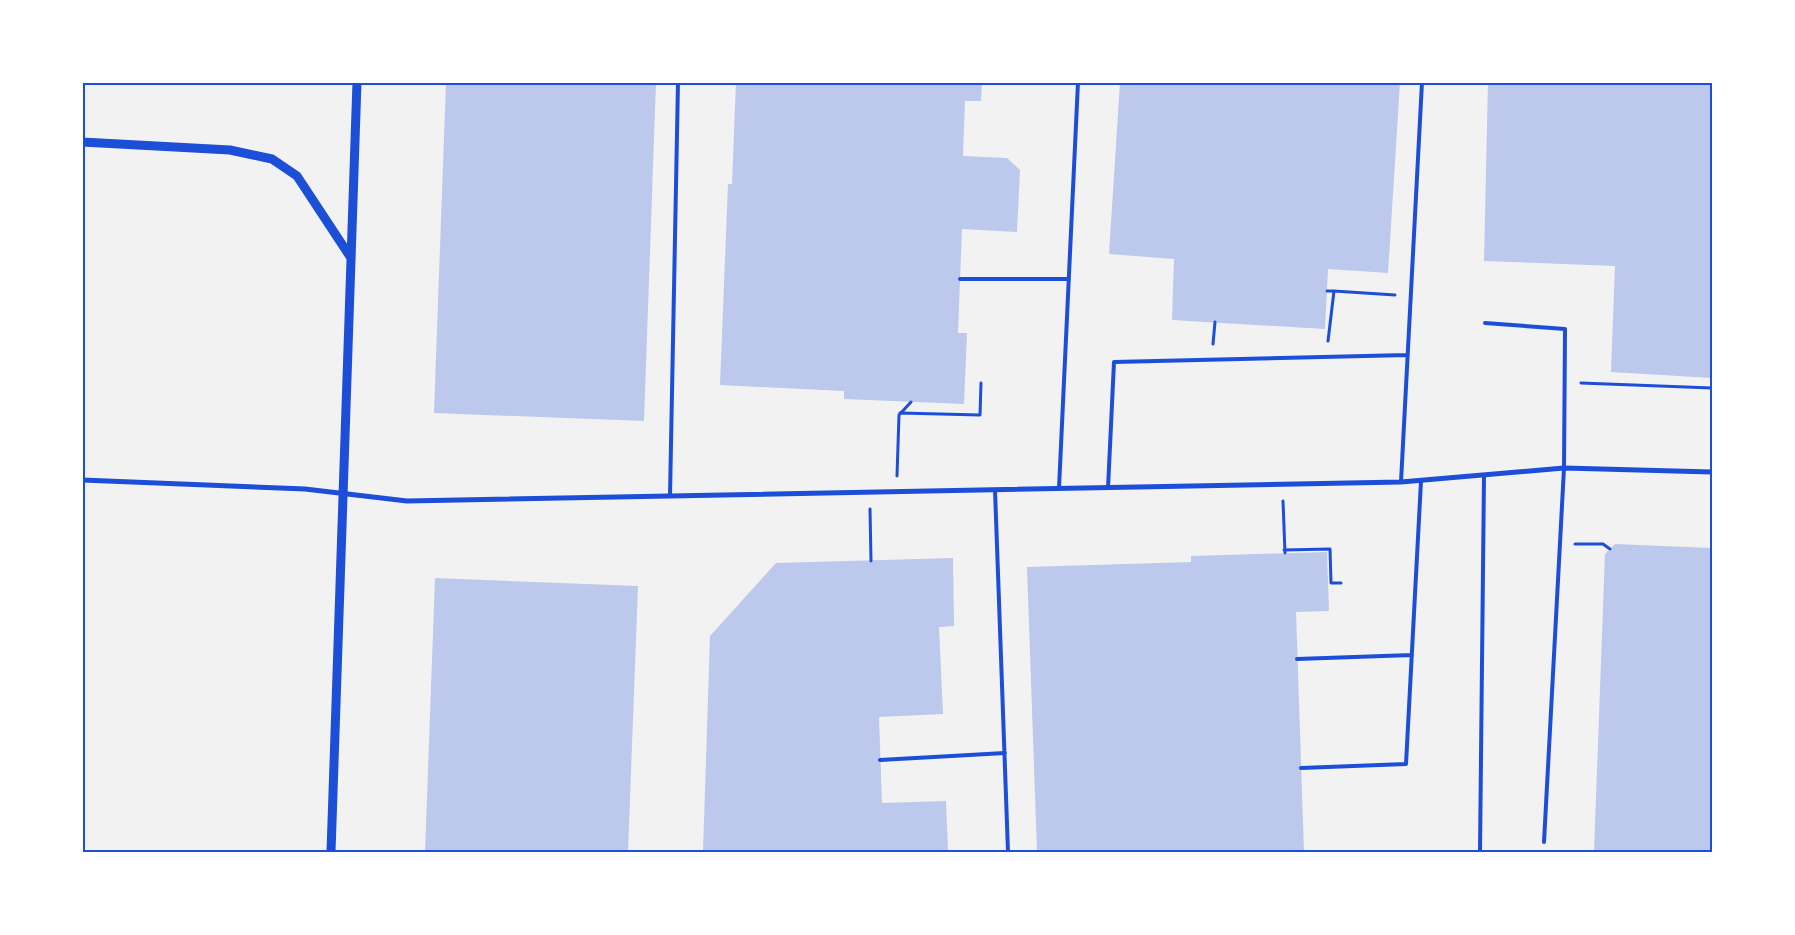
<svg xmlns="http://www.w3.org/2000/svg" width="1795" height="935" font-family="Barlow,sans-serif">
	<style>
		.building { fill: #bdc9ec }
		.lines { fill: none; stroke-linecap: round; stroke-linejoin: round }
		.path { stroke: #1d4ed8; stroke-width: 3 }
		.service { stroke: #1d4ed8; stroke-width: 4 }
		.minor { stroke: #1d4ed8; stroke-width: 5 }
		.tertiary { stroke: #1d4ed8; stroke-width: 9 }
		.neatline { fill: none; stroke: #1d4ed8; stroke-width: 2 }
	</style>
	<rect width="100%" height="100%" fill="#f2f2f2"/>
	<path class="building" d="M446,82H656L644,421L434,413Z
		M736,82H982L981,101H965L963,156L1007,158L1020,170L1017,232L962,229L958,333H967L964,404L844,399V391L720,385L728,184H732Z
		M1120,82H1400L1388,273L1328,269L1325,329L1172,320L1174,259L1109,254Z
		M1488,82H1712V378L1611,372L1615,266L1484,261Z
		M1615,544L1712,548V852H1594L1605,554Z
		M1327,552L1329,611L1296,612L1304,852H1037L1027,567L1191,562V556Z
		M953,558L954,626L939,627L943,714L879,717L882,803L946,801L948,852H703L710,636L776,563Z
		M435,578L638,586L628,852H425Z"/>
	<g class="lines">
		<path class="path" d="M1327,291H1334
			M1328,341L1334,291L1395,295
			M1213,344L1215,322
			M1581,383L1712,388
			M900,413L980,415L981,383
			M897,476L899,415L911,402
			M1283,501L1285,553
			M870,509L871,561
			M1575,544H1603L1610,549
			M1284,550L1330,549L1331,583H1341"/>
		<path class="service" d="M960,279H1069
			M1485,323L1565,329L1564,468L1544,842
			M1401,482L1422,82
			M1059,488L1078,82
			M1108,488L1114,362L1407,355
			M995,490L1008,852
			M670,496L678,82
			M1297,659L1412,655
			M880,760L1005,753
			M1301,768L1406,764L1421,481
			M1480,852L1484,476"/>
		<path class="minor" d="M82,480L305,489L407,501L1401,482L1564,468L1712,472"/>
		<path class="tertiary" d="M82,142L230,150L272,159L297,176L351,258
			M331,852L357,82"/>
	</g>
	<rect width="1795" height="935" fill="none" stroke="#ffffff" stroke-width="168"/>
	<rect x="84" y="84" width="1627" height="767" class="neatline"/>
</svg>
